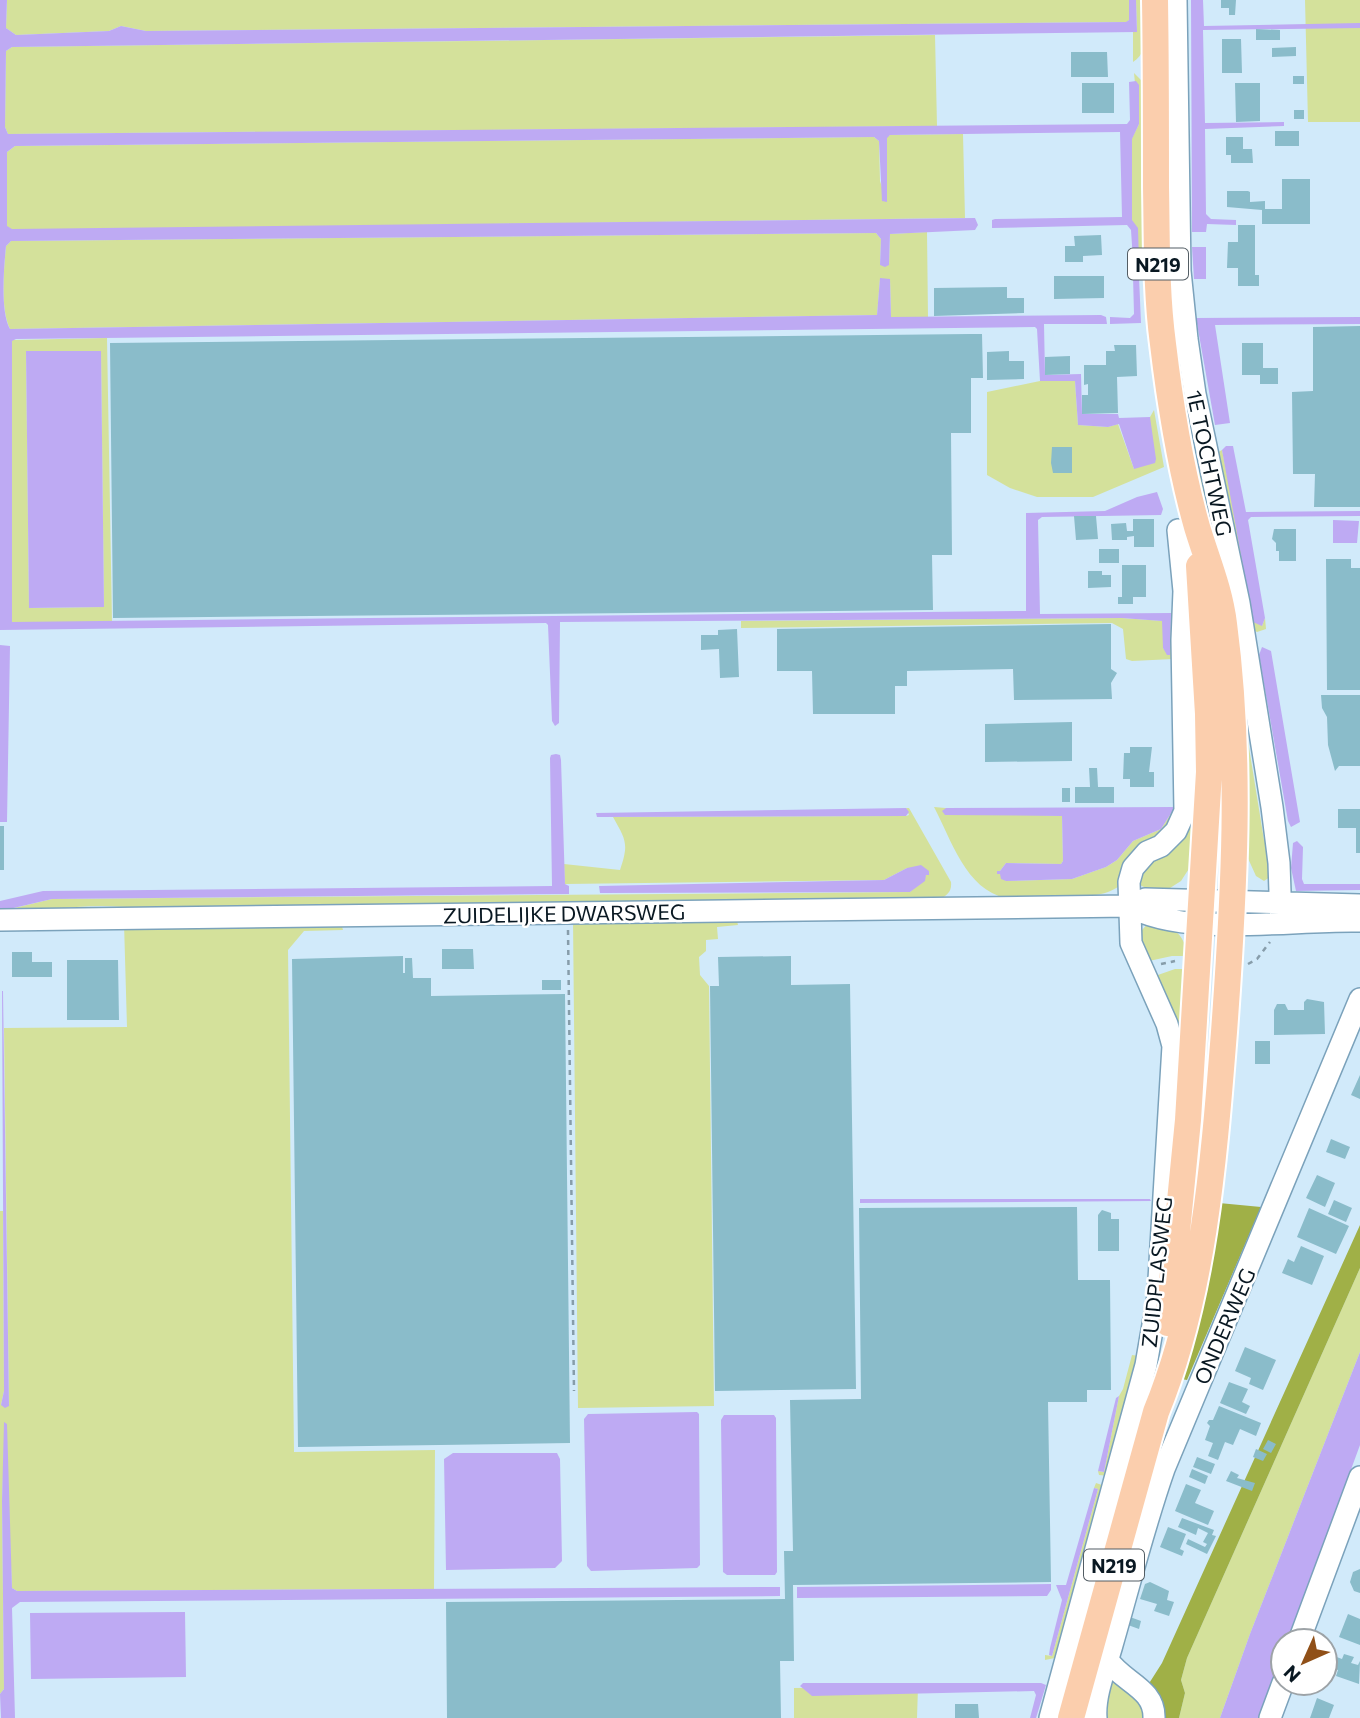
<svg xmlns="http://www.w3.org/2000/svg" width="1360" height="1718" font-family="Commissioner,sans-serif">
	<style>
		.green { fill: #d4e19b; fill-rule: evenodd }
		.forest { fill: #a0b047 }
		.water { fill: #beaaf3 }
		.building { fill: #8abcca }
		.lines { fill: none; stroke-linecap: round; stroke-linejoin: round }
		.minor-casing { stroke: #7ba2bb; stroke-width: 24 }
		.major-casing { stroke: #fff; stroke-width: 30 }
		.path { stroke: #879daa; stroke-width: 2.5; stroke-dasharray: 5 5; stroke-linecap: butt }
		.minor { stroke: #fff; stroke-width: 21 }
		.major { stroke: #fbcead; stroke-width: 26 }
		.labels { text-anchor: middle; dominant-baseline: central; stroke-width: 5; stroke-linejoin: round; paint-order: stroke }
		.shield { fill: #fff; stroke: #535d64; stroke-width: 2 }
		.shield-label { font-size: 19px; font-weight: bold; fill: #091822 }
		.street-label { font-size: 21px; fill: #091822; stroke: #fff }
	</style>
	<rect width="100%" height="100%" fill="#d1eafa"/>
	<path class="green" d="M7,0H1129V20L1127,22L146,31L121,26L109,31L16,35L6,28Z
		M1136,0H1145C1145,19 1152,51 1133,62V32H1137Z
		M1305,0H1360V122H1308Z
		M935,35L937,126L8,134L5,127L6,51L12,47Z
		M1134,73L1145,84L1146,261L1136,263L1135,260L1138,261L1132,220V138L1139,124Z
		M963,134L965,218L32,230L11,229L7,227V152L15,146L874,137L879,141L880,181L887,202V137L890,135Z
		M927,232L928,317H891L890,279H880L877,315L10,329C0,309 4,268 6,246L11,241L876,233L881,239L880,265H889L890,234Z
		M107,338L112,622L12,623V340ZM101,351L104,607L29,608L26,352Z
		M1040,381H1075L1078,425L1108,427L1118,424L1134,469L1150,425V417L1154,410L1164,467L1093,497H1037L1010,488L987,475V392Z
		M1222,450L1236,520L1262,626L1265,618L1266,629L1257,632L1253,630L1215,454Z
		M1204,473L1249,710L1244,717L1264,840H1267L1270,877L1264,881L1256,876L1246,854L1196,474Z
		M1178,506L1185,523L1193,590L1190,643L1194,790L1192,864L1181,881L1170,888L1152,891L1140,885L1139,875L1137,874C1153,845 1186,851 1190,811L1187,639L1190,590Z
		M1176,611L1173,659L1132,661L1126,659L1123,629L1112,623L741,628V621L1122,618L1163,621V648L1170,655L1171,613Z
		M934,807L1014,814L1062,816L1063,861L1061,864L1006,863L1000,871H998L1006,881L1072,879L1106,867L1117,860L1133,841L1161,829L1175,807L1177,820L1119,886C1105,897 1084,896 1067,897C1048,899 1024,902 1006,898C966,890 951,839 934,807Z
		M906,808H909L951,882C952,892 947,895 939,900L439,904C403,907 368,905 332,905C282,906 232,910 182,910C155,910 128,906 102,906C67,906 34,912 0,913V909L6,910L52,899L910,892L926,875V871L907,868L884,880L565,884L564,864L620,870C629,844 626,840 613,817L906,816L909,815Z
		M736,917L738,925L717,927L718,939L706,940V951L699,957L700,975L709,986L714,1406L578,1408L573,919Z
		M124,923H341L343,930L304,931L288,950L294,1452L435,1450L434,1589L17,1591L12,1588L5,1423L2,1501L4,1689L0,1694V1211H3L4,1391L1,1405H9L4,1028L127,1027Z
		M1148,923C1171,928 1184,929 1187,956H1172L1149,961L1138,935Z
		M1175,969H1186L1159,1349L1142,1431L1178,1046L1155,976Z
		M1360,1268V1352L1250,1634L1220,1718H1179L1185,1693L1181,1680L1187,1658Z
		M1132,1355L1139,1356L1109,1476L1099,1475L1098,1471L1104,1472L1119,1396L1123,1389Z
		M1096,1483L1105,1486L1063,1648L1055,1658L1045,1660V1655L1052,1656L1098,1489L1094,1488Z
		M1112,1679L1135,1693L1147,1718H1104L1103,1708Z
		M918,1687L917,1718H794V1688Z"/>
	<path class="forest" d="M1219,1203L1261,1207L1187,1380L1176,1378Z
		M1360,1225V1268L1187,1658L1181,1680L1185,1693L1179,1718H1162L1148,1685L1162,1663Z"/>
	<path class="water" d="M0,0H7L6,28L16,35L109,31L121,26L146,31L1126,22L1129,20V0H1136L1137,32L12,47L6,51L5,127L8,134L1127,124L1130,120L1129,82L1136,81L1139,85V124L1132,139V220L1138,228L1139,261L1133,260L1131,230L1127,225L992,228V220L995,219L1122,217L1120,132L890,135L887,138V202L882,201L879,141L874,137L15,146L7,152V226L12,229L975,218L978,225L975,230L890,234L889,265L885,267L880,265L881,239L876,233L11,241L6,246C4,267 0,311 10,329L877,315L880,278L890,279L891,317L1101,315L1106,317L1107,324H1044L1045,375L1081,374L1082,414H1118L1119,418L1150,417L1156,459L1155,463L1134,469L1119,424L1108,427L1078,425L1075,381H1040L1037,329L1035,327L16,339L12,341V622L1026,611V513L1105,511L1137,497L1157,492L1163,509L1161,515L1042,517L1038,520L1040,614L1171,613L1170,655H1167L1163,648L1162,621L1122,618L560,622L559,723L555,726L552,721L548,625L546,623L0,630Z
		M1191,0H1203L1204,26L1360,23V28L1203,30L1205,123L1284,122V126L1205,129L1206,214L1211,219L1236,220V225L1207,224L1206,232H1192Z
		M1192,247H1206V279H1194Z
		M1133,276L1139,277L1141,323L1110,324V317L1130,318L1134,314Z
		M1360,317V324L1215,325L1230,423L1215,425L1196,318Z
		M26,351H101L104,607L29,608Z
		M1226,446H1233L1246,512L1360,511V516L1251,517L1248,520L1265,618L1262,626L1253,622L1222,450Z
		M1333,520L1359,521L1357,543H1333Z
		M0,645L10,646L7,822H0Z
		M1262,647L1271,651L1300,822L1291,827L1288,821L1259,655Z
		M556,754L560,755L561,760L565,884L569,886V894L52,899L5,910L0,909V901L43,891L552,886L550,758L551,755Z
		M1175,807L1161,829L1133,841L1117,860L1106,867L1072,879L1006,881L1001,879L1000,874H997V871H1000L1006,863L1061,864L1063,861L1062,816L945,815L942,811L946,808Z
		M906,808L909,812L906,816L597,817L596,813Z
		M1297,841L1303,847L1302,879L1304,884H1360V890L1296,891L1291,868L1293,843Z
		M921,865L929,871V875H926L925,881L910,892L600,893L599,886L884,880L907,868Z
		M2,991H3L9,1406L5,1408L1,1405L4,1391Z
		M860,1199H1150L1151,1201L860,1203Z
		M1360,1352V1445L1288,1641H1283V1654L1259,1718H1220L1250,1634Z
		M1119,1396L1104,1472L1098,1471L1116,1398Z
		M697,1412L699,1414L700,1565L697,1568L591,1571L587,1566L584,1419L588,1414Z
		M724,1415H774L776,1418L777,1572L775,1575H727L723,1572L721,1420Z
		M4,1422L7,1424L12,1588L17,1591L780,1587V1596L20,1602L12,1608L15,1718H1L0,1694L4,1689L2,1501Z
		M453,1453H557L560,1459L562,1561L555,1568L446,1570L444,1459Z
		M1094,1488L1098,1489L1052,1656L1049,1655L1050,1648L1062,1600L1056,1585H1066Z
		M1051,1584V1590L1047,1596L797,1598V1587Z
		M185,1612L186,1677L31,1679L30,1613Z
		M803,1683H1041L1046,1685L1036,1718H1030L1036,1695L1034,1691L812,1696L800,1686Z"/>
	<path class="building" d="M1221,0H1236L1235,15H1229V8H1221Z
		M1256,29L1280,30V40H1256Z
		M1222,39H1241L1242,73H1222Z
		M1296,47V56L1272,57V48Z
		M1071,52H1107L1108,77H1071Z
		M1293,76H1304V84H1293Z
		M1082,83H1114V113H1082Z
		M1235,83H1260V121L1236,122Z
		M1294,110H1304V119H1294Z
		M1275,131H1299V146H1275Z
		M1226,137H1243V149H1252L1253,163H1231V155H1226Z
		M1282,179H1310V224H1262V210L1227,207V191H1248L1250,192V202L1265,201V209H1282Z
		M1238,225H1255V275H1259V286H1238V268H1227L1228,242H1238Z
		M1101,235L1102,255L1083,256V262H1065V246H1075L1074,236Z
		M1054,276H1104V298L1054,299Z
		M1007,287V298H1024V313L934,316V288Z
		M1360,326V507H1314L1315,474H1293L1292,392L1313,391V327Z
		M970,334H982L983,378H971V433H951L952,555H932L933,610L113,618L110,343Z
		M1242,343H1263V368H1278V384H1260V375H1242Z
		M1114,345H1136L1137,376L1117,377L1118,413L1082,414V395H1088V384L1084,385V365H1106V351H1115Z
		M1009,351V361H1024V379L987,380V352Z
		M1070,356V374L1045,375V357Z
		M1052,447H1072V473H1053L1051,463Z
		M1074,516H1096L1098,539L1076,540Z
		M1133,519H1154V547H1134V536L1127,537V540H1112L1111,524L1126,523L1127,531H1133Z
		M1274,529H1296V561H1279V551H1276V543L1272,539Z
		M1099,549H1119V563H1099Z
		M1326,559H1351V568H1360V690H1327Z
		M1122,565H1146V597H1133V604H1118V597H1122Z
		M1088,571H1102V575H1111V587L1088,588Z
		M1111,624V669L1117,673L1111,683L1112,699L1014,700L1013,669L907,671V686H895V714H813L812,671H777V629Z
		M737,629L739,677L720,678L719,649L701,650V635H718V630Z
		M1321,695H1360V766H1339L1335,771L1328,745L1327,717L1322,708Z
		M1072,722V761L985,762V724Z
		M1130,747H1152L1149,772H1154V787H1130V779H1123L1124,753H1130Z
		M1089,768H1097L1098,787H1114V803H1075V787H1090Z
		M1062,788H1070V802H1062Z
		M1338,809H1360V853H1356V828H1338Z
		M0,826H4V870H0Z
		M442,949H473L474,969H442Z
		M12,952H32V962H52V977H12Z
		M403,956V973H405V958H412L413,978H431V996L565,994L570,1443L298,1447L292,959Z
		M791,956V985L850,984L856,1389L715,1391L710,986H719L718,957Z
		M67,960H118L119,1020H67Z
		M542,980H561V990H542Z
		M1307,999L1324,1002L1325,1034L1274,1035V1010L1277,1004H1285L1288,1010H1304V1002Z
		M1255,1041H1270V1064H1255Z
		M1360,1075V1099L1351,1095Z
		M1331,1139L1350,1147L1345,1159L1326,1152Z
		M1317,1175L1335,1183L1325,1207L1306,1198Z
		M1334,1200L1352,1208L1346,1222L1328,1214Z
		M1077,1207L1078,1280H1110L1111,1390H1087V1402H1048L1051,1582L793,1585L794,1661H780L781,1718H447L446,1602L785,1599L784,1551H793L790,1400L861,1399L859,1208Z
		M1309,1208L1349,1226L1336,1254L1297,1237Z
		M1102,1210L1111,1213V1219H1119V1251H1098V1215Z
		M1301,1246L1324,1256L1312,1285L1282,1273L1288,1259L1294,1262Z
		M1245,1347L1276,1360L1263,1390L1249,1384L1251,1378L1235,1371Z
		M1229,1382L1248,1389L1242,1402L1250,1406L1246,1414L1220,1403Z
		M1219,1406L1261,1423L1256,1436L1240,1429L1233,1445L1225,1442L1218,1460L1208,1456L1213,1443L1205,1440L1210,1426L1207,1423L1209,1420H1213Z
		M1268,1440L1276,1444L1271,1453L1263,1449Z
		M1256,1449L1267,1454L1263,1461L1253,1457Z
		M1197,1457L1215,1464L1211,1474L1193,1467Z
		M1192,1469L1208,1476L1205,1484L1189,1477Z
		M1231,1471L1239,1475L1237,1478L1255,1483L1252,1491L1226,1481Z
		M1186,1484L1201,1490L1195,1503L1214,1511L1208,1525L1175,1511Z
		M1182,1518L1214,1530L1212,1535L1216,1536L1207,1554L1186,1544L1188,1539L1205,1547L1207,1544L1203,1542L1208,1533L1198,1528L1196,1535L1178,1527Z
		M1168,1527L1186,1534L1180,1549L1184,1551L1182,1556L1160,1547Z
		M1360,1569V1593L1354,1591L1350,1582L1353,1572Z
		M1150,1582L1169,1591L1167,1600L1174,1602L1169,1616L1154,1611L1157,1604L1140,1599L1145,1584Z
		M1348,1614L1360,1619V1645L1339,1637Z
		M1130,1617L1141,1621L1139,1629L1128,1625Z
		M1344,1654L1354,1657L1351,1663L1358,1665L1360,1661L1359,1684L1336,1676L1338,1670L1330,1667L1334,1656L1342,1659Z
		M1317,1698L1334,1705L1329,1718H1310Z
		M955,1704H978L979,1718H955Z"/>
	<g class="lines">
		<defs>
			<path id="minor" d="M1176,0L1180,271L1187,339L1195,394L1239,603L1272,807L1279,863L1281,922
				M1129,906C1184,938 1295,919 1360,921
				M0,920L1129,906L1145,899L1360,905
				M1299,1641L1360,1477
				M1108,1660C1122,1682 1155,1688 1154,1718
				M1050,1718L1146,1365L1158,1296L1173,1046L1167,1024L1131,943L1129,882L1133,868L1147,852L1161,846L1176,831L1185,811L1182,640L1184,591L1178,530
				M1096,1718C1094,1695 1106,1667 1112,1645C1129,1586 1144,1526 1164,1469L1360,999
				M1270,1718L1283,1683"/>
			<path id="major" d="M1168,1323L1188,1120L1209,772L1208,714L1199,566
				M1071,1718L1156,1412C1204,1295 1214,1157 1224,1032C1234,896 1242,760 1224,624C1220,590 1207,560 1197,527C1181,470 1170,403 1163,344C1156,292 1157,239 1156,187C1156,124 1156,62 1155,0"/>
		</defs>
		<use href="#minor" class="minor-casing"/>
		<use href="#major" class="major-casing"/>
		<path class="path" d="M568,930L574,1391
			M1161,964L1175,961
			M1248,964L1257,959L1270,942"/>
		<use href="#minor" class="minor"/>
		<use href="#major" class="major"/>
	</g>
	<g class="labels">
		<g class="shield">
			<rect x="1128" y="248.5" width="60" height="31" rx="5"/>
			<rect x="1084" y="1549.5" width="60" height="31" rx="5"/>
		</g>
		<g class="shield-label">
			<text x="1158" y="264">N219</text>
			<text x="1114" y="1565">N219</text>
		</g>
		<g class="street-label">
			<text transform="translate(1210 463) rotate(78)">1E TOCHTWEG</text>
			<text transform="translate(564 913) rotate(-1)">ZUIDELIJKE DWARSWEG</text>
			<text transform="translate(1156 1272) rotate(-84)">ZUIDPLASWEG</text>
			<text transform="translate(1224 1326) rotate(-67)">ONDERWEG</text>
		</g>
	</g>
	<g transform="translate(1304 1662) rotate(225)"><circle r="33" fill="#ffffff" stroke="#9da3a7" stroke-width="2"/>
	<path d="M0-5L12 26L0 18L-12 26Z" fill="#905018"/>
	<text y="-10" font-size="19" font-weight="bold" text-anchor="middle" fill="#091822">N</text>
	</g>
</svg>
